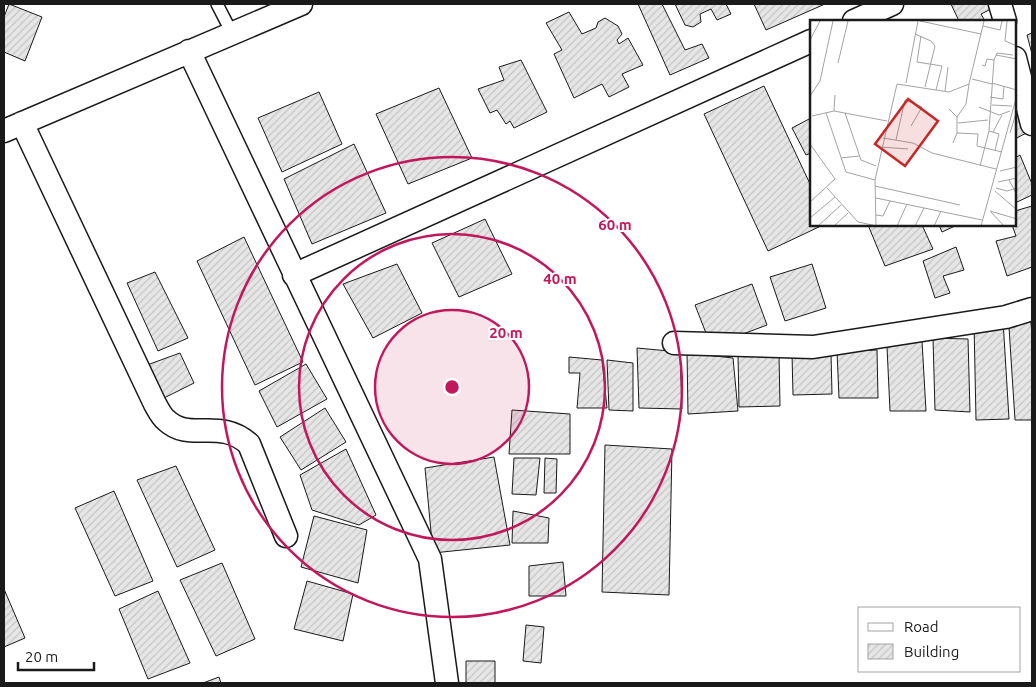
<svg xmlns="http://www.w3.org/2000/svg" width="1036" height="687" font-family="Ubuntu,sans-serif">
	<style>
		.building { fill: url(#building-hatch); stroke: #1a1a1a }
		.lines { fill: none; stroke-linecap: round; stroke-linejoin: round }
		.service-casing { stroke: #1a1a1a; stroke-width: 14 }
		.minor-casing { stroke: #1a1a1a; stroke-width: 25 }
		.service { stroke: #fff; stroke-width: 11 }
		.minor { stroke: #fff; stroke-width: 22 }
		.ring { fill: none; stroke: #c2185b; stroke-width: 2.5 }
		.inset-road { fill: none; stroke: #a3a3a3; stroke-width: 1 }
		.view { fill: #c62828; fill-opacity: 0.15; stroke: #c62828; stroke-width: 2.5 }
		.inset-edge { fill: none; stroke: #1a1a1a; stroke-width: 2.5 }
		.centre { fill: #c2185b; stroke: #fff; stroke-width: 2.5 }
		.ring-label { font-size: 15px; text-anchor: middle; font-weight: bold; fill: #c2185b; stroke: #fff; stroke-width: 4; stroke-linejoin: round; paint-order: stroke }
	</style>
	<defs>
		<pattern id="building-hatch" width="6" height="6" patternUnits="userSpaceOnUse" patternTransform="scale(1.25)"><rect width="6" height="6" fill="#e6e6e6"/><path d="M-1 1l2-2M0 6l6-6M5 7l2-2" fill="none" stroke="#c5c5c5"/></pattern>
	</defs>
	<rect width="100%" height="100%" fill="#fff"/>
	<path class="building" d="M9,4L42,17L25,61L4,52V17Z
		M638,4H662L685,50L702,44L709,58L670,75Z
		M675,4H726L731,14L717,20L711,9L700,14L701,22L693,27L685,25Z
		M754,4H825L766,30Z
		M951,4H991L993,8L981,14L985,21H959Z
		M569,12L582,34L596,28L598,22L605,18L618,26L622,34L617,40L619,44L628,38L643,65L622,74L629,87L609,97L602,84L574,98L554,54L562,50L546,23Z
		M1032,33V54L1027,35Z
		M521,60L547,112L514,128L510,121L506,124L497,110L490,113L478,89L504,80L499,67Z
		M1015,85L1032,130L1015,139Z
		M764,86L811,186V225H823L768,251L704,114Z
		M439,88L472,158L408,184L376,114Z
		M319,92L342,144L282,172L258,118Z
		M811,118V153L806,155L792,128Z
		M354,144L386,213L312,244L284,179Z
		M1020,155L1032,184V195L1015,203V158Z
		M1032,206V267L1007,276L996,241L1016,236L1012,225H1015V211Z
		M485,219L512,274L459,297L432,243Z
		M868,225H922L933,249L885,266Z
		M939,225H957L942,232Z
		M244,237L303,362L255,385L197,261Z
		M956,247L964,270L943,276L950,293L935,298L923,261Z
		M397,264L422,313L373,338L343,284Z
		M812,264L826,308L785,321L770,277Z
		M155,272L188,338L158,351L127,283Z
		M752,284L767,325L711,346L695,305Z
		M1029,307L1032,332V420H1015L1008,312Z
		M1003,320L1009,419L976,420L974,323Z
		M933,338L968,339L970,412L935,410Z
		M922,341L926,411H890L887,347Z
		M637,348L680,352L682,409L639,408Z
		M877,350L878,398H839L837,351Z
		M180,353L194,383L162,399L147,365Z
		M687,353L733,358L738,411L688,414Z
		M738,354H779L780,406L739,407Z
		M792,354H831L832,394L793,395Z
		M569,357L602,360L607,408H577L580,373H569Z
		M607,360L633,363V411L609,410Z
		M306,364L327,399L277,427L259,391Z
		M325,408L346,442L301,470L280,437Z
		M512,410L570,414V454H509Z
		M605,445L672,449L669,595L602,592Z
		M346,449L376,515L359,525L312,510L300,475Z
		M494,457L510,545L433,553L425,468Z
		M514,458H540L536,495L512,494Z
		M545,458L557,459L556,493H544Z
		M176,466L215,550L177,567L137,480Z
		M114,491L153,581L115,596L75,508Z
		M513,511L549,518L548,543H512Z
		M314,516L367,530L358,583L301,567Z
		M563,562L566,596H529V566Z
		M222,563L255,639L216,656L180,580Z
		M307,581L353,594L343,641L294,629Z
		M4,589L25,638L4,647Z
		M158,591L190,663L148,679L119,609Z
		M526,625L544,627L541,663L523,661Z
		M466,661H495V683H466Z
		M219,677L221,683H203Z"/>
	<g class="lines">
		<defs>
			<path id="service" d="M217,4L233,35"/>
			<path id="minor" d="M1000,4L1005,21
				M854,21L892,4
				M189,51L430,559L447,683
				M1015,58L1032,124
				M22,123L155,404C158,409 161,416 166,420C190,443 219,417 249,444L286,536
				M4,131L301,4
				M294,275L811,41
				M674,343L813,347L1006,317L1032,309"/>
		</defs>
		<use href="#service" class="service-casing"/>
		<use href="#minor" class="minor-casing"/>
		<use href="#service" class="service"/>
		<use href="#minor" class="minor"/>
	</g>
	<circle cx="452" cy="387" r="77" fill="#c2185b" fill-opacity=".12"/>
	<g class="ring">
		<circle cx="452" cy="387" r="77"/>
		<circle cx="452" cy="387" r="153"/>
		<circle cx="452" cy="387" r="230"/>
	</g>
	<g transform="translate(810 20)">
		<rect width="206" height="206" fill="#fff"/>
		<path class="inset-road" d="M110,1L171,14M197,1L195,21L207,26M173,6L190,10L192,1M105,14L121,21L125,26L115,67M111,16L107,42L132,46L126,70M0,20L10,1M186,35L207,39M28,43L38,1M172,45L175,46L177,39L184,40M162,59L182,64M96,63L108,1M182,63L207,70M135,71L138,47M0,76L10,61L23,1M180,77L193,79L194,66M182,85L202,86M169,87L189,95L200,91M139,89L147,97V113L143,123M24,91L25,75M16,93L36,152L65,160M35,93L51,140L66,146M2,96L24,91L77,101M147,97L156,84L159,64M148,103L178,100M179,111L189,114L185,130M183,112L192,95M147,113L168,114L167,126L192,132M200,113L207,90M73,118L103,123L122,133L186,149M86,120L95,80L112,87L101,106M0,124L25,159L0,182M71,127L98,129M31,138L49,136M170,146L179,111L184,40L187,33L203,35M190,151L207,147M199,160L207,175M188,162L207,158M65,166L150,185M17,168L48,202L67,206M186,168L197,171L207,168M185,171L207,190M66,178L172,200M180,191L207,199M181,192L194,206M66,195L73,196L80,181M0,198L25,177M8,206L31,185M24,206L38,193M66,206L65,160L87,64L139,72L159,64L174,1M87,206L97,184M105,206L114,188M124,206L131,191M171,206L207,75"/>
		<path class="view" d="M98,79L128,101L95,146L65,124Z"/>
		<rect width="206" height="206" class="inset-edge"/>
	</g>
	<circle cx="452" cy="387" r="8" class="centre"/>
	<g class="ring-label">
		<text x="615" y="230">60 m</text>
		<text x="560" y="284">40 m</text>
		<text x="506" y="338">20 m</text>
	</g>
	<rect width="1036" height="687" fill="none" stroke="#1a1a1a" stroke-width="10"/>
	<rect x="858" y="607" width="162" height="65" fill="#ffffff" stroke="#a3a3a3"/>
	<rect x="868" y="623" width="25" height="8" fill="#ffffff" stroke="#a3a3a3"/>
	<text x="904" y="632" font-size="15" fill="#1a1a1a">Road</text>
	<rect x="868" y="644" width="25" height="15" fill="url(#building-hatch)" stroke="#a3a3a3"/>
	<text x="904" y="657" font-size="15" fill="#1a1a1a">Building</text>
	<path d="M18 662v8h76v-8" fill="none" stroke="#1a1a1a" stroke-width="2.5"/>
	<text x="25" y="662" font-size="15" fill="#1a1a1a" stroke="#ffffff" stroke-width="4" paint-order="stroke">20 m</text>
</svg>
